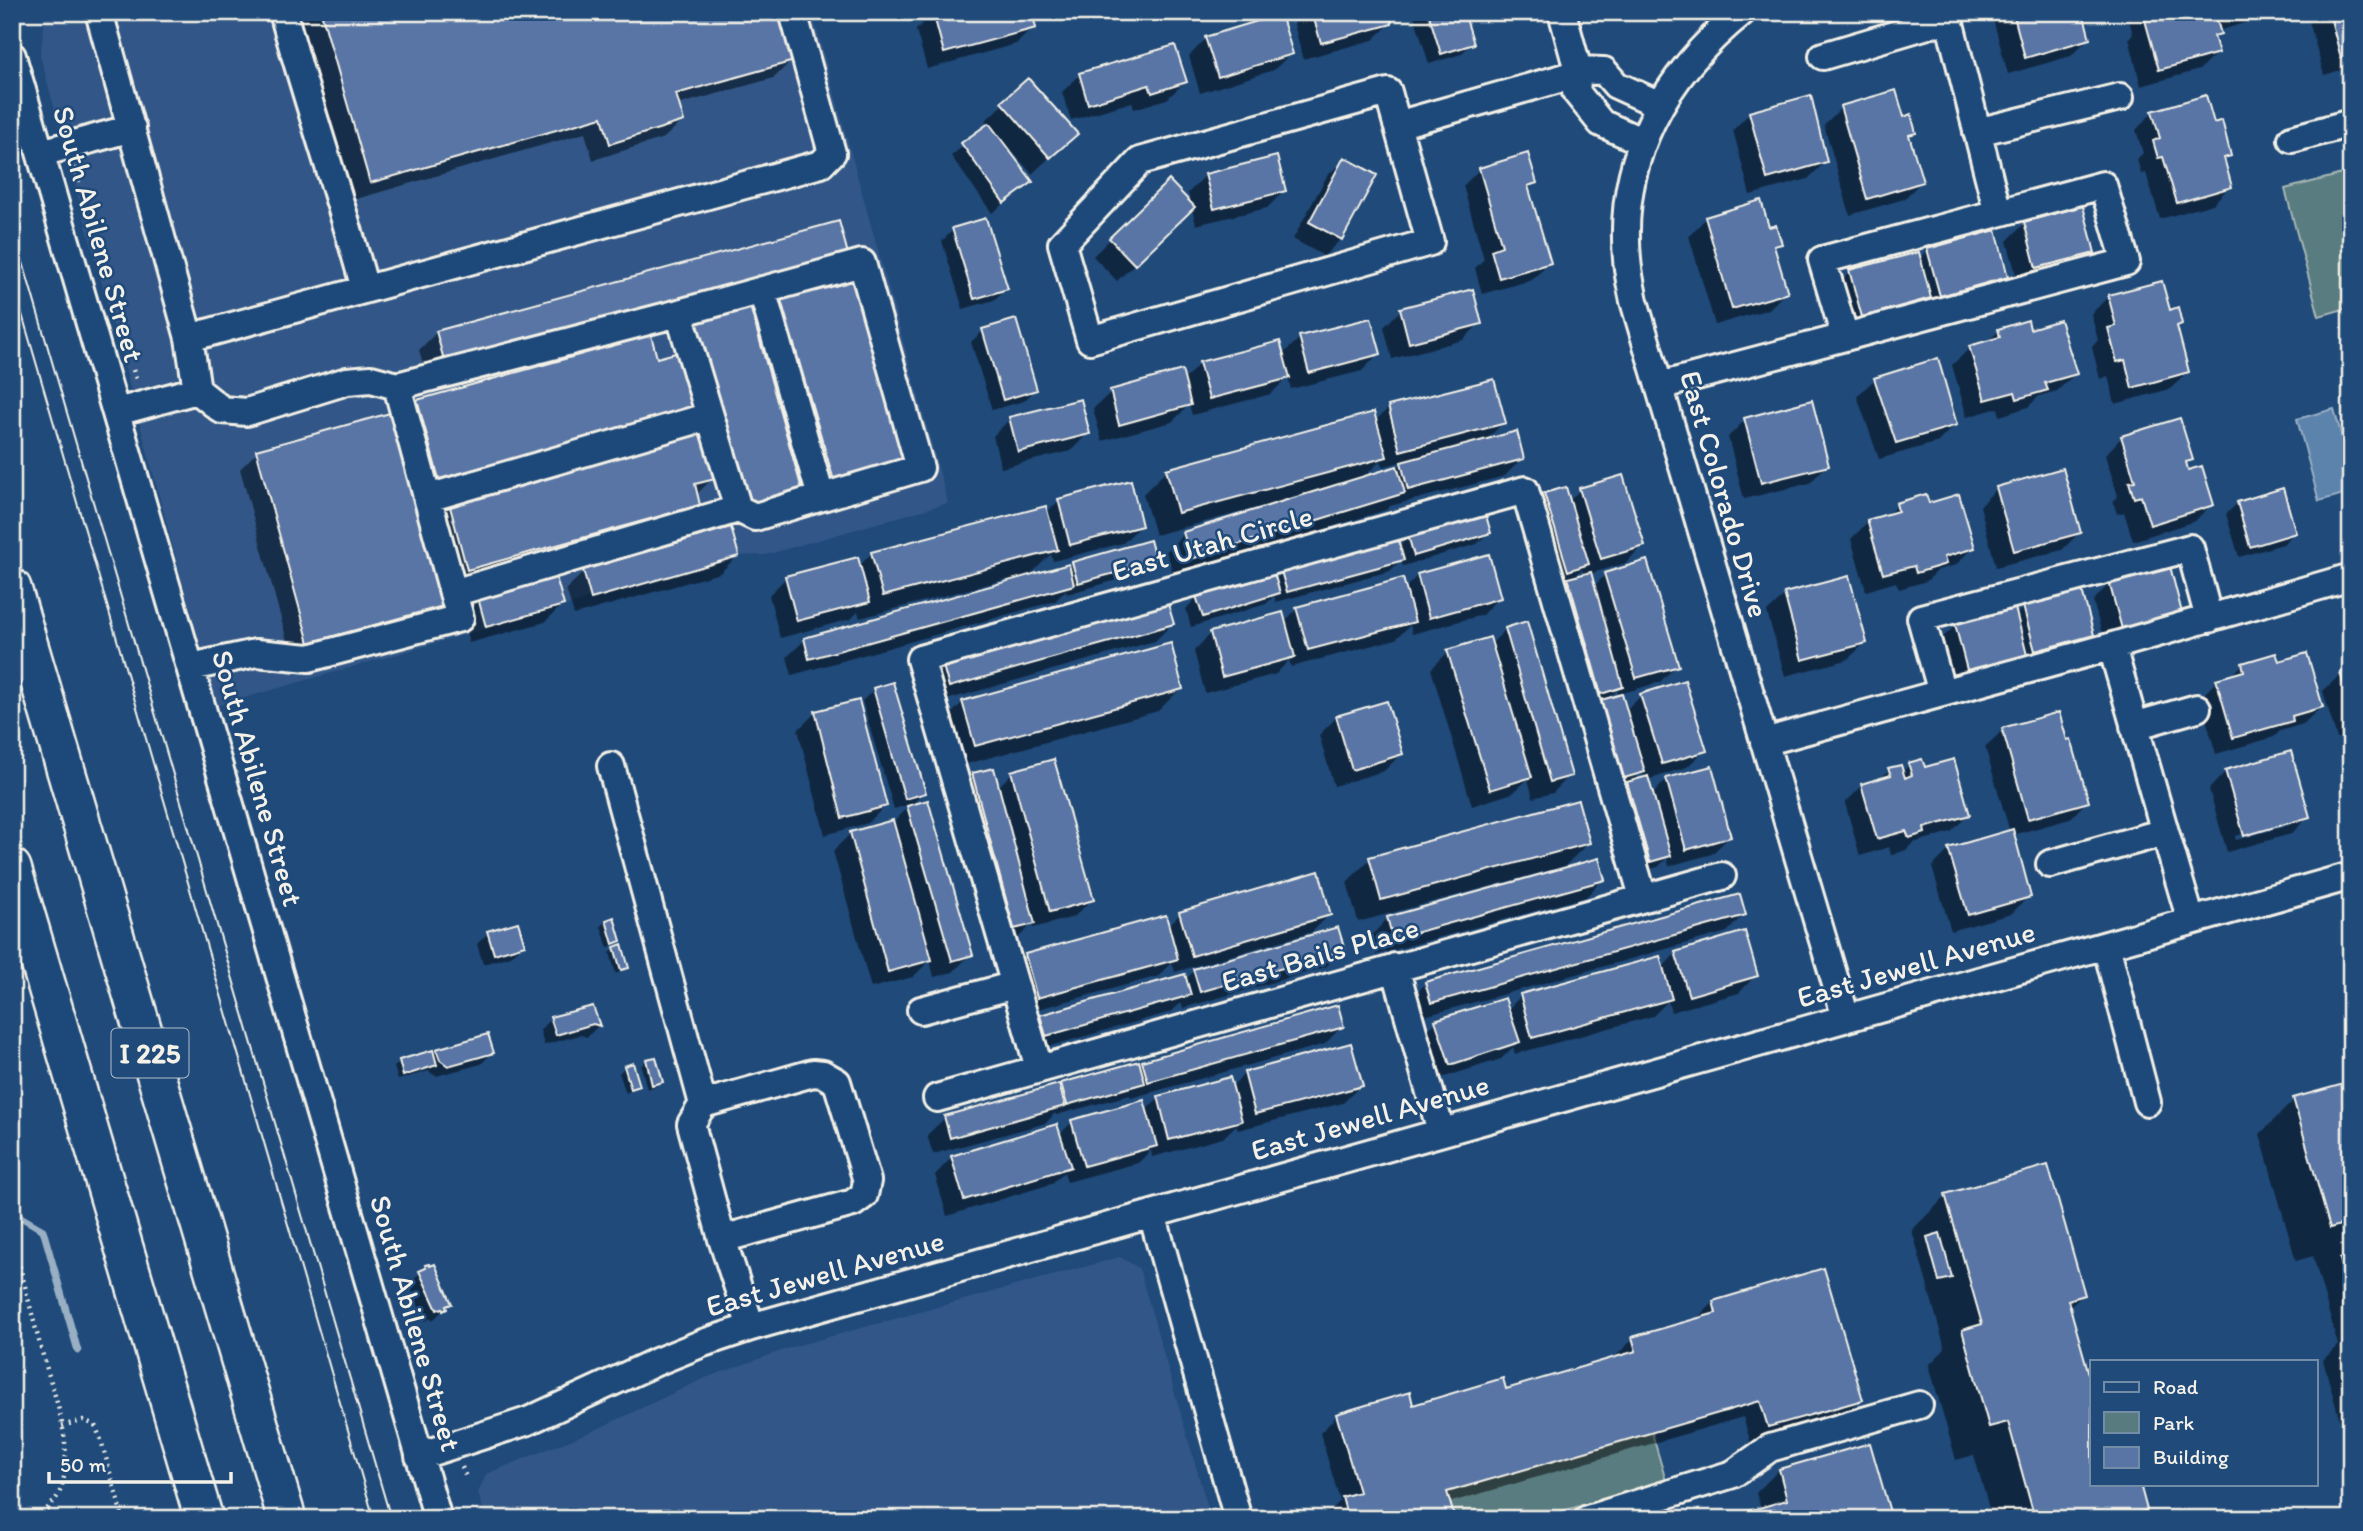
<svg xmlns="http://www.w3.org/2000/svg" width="2363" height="1531" font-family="Itim,sans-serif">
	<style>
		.built { fill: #305787 }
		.green { fill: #587b7f; stroke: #a6b6b4; stroke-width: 2 }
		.water { fill: #5c83ab; stroke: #99afc3; stroke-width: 2 }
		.shadow { fill: #0007; fill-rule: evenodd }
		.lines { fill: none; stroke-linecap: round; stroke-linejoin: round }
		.stream { stroke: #99afc3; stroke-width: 7 }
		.building { fill: #5875a5; stroke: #f4f1e8; stroke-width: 2 }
		.minor-casing { stroke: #f4f1e8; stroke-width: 32 }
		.highway-casing { stroke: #f4f1e8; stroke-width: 42 }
		.path { stroke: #f4f1e8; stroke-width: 4.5; stroke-dasharray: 2 5; stroke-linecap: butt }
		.minor { stroke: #1f4a7a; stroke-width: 26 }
		.highway { stroke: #1f4a7a; stroke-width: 37 }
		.tram { stroke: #f4f1e8; stroke-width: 2 }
		.labels { text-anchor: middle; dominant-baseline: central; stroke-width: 5; stroke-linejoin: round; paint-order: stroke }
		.shield { fill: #1f4a7a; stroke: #b4bfc7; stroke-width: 2 }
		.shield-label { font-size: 28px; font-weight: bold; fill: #f4f1e8 }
		.street-label { font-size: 30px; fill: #f4f1e8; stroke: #1f4a7a }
	</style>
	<rect width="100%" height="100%" fill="#1f4a7a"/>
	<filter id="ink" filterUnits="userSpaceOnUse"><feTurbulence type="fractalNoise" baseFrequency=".0143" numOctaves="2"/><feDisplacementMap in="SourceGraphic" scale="14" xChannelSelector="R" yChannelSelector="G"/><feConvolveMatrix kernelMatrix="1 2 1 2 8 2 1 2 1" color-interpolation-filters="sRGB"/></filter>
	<g filter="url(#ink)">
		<path class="built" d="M46,12H812L948,503L766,555L739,556L216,706L40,55Z
			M1120,1257L1139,1268L1211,1519H486L478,1493L486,1474L595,1430L705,1378L792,1347Z"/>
		<path class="green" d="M2342,174L2351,205V307L2319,316L2285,189Z
			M1652,1433L1666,1481L1535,1519H1455L1447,1492Z"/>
		<path class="water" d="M2334,409L2351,469V492L2319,501L2297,419Z"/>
		<path class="shadow" d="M299,12H778L792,60L774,78L677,105L682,121L664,138L593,160L585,133L353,200Z
			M1306,12H1388L1391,23L1373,40L1303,59L1294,24Z
			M1413,12H1462L1472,43L1461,54L1429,64Z
			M1991,12H2081L2088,39L2071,56L2008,74Z
			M2137,12H2210L2212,20L2217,18L2215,12H2281L2218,31L2213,40L2217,53L2199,70L2141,86L2129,38L2133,34L2129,20Z
			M2318,12H2351V67L2324,75L2309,21Z
			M933,13L1034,27L1016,44L927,69L916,30Z
			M1206,39L1291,53L1274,70L1200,93L1189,56Z
			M1080,75L1185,82L1167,99L1134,109L1132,102L1071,120L1062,92Z
			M1028,81L1075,134L1032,174L1009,148L1007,150L1031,182L992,213L951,156L989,125L985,121Z
			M1841,108L1902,119L1914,133L1908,139L1921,182L1904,199L1850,215L1824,125Z
			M2153,112L2213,125L2229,156L2223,162L2230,186L2213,204L2160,219L2146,173L2141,174L2137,159L2143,153L2136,130Z
			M1750,113L1825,162L1808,179L1750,195L1733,130Z
			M1276,158L1284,191L1267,208L1196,225L1192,208L1117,281L1093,256L1169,182L1191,205L1188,193L1205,176Z
			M1345,159L1341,239L1324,256L1293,239L1327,176Z
			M1480,169L1535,182L1528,190L1549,263L1532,280L1482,294L1475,268L1484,259L1463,186Z
			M2082,209L2093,252L2076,269L2019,285L2007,241L2024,224Z
			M1706,218L1768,229L1780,243L1774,249L1786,292L1769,309L1715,325L1689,236Z
			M838,223L428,381L419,350L436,333Z
			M953,230L1006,288L994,300L963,309L942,241Z
			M1928,250L2006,277L1989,294L1845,333L1833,289L1850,272L1919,259Z
			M2161,283L2168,312L2180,324L2176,328L2188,372L2170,389L2115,404L2108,376L2100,379L2092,347L2098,340L2091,314L2108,297Z
			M782,301L907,462L817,500L765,319Z
			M1401,310L1480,323L1463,340L1392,359L1384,327Z
			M983,331L1035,390L1024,401L992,410L971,342Z
			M1999,331H2029L2075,374L2057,391L2039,396L2028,407L2000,416L1998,408L1967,417L1952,365L1970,348L1987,342Z
			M1300,338L1379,353L1362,371L1291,389L1288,377L1271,394L1192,415L1189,405L1172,422L1102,441L1093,409L1111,392L1183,381L1200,363L1282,355Z
			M656,360L693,408L422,495L401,419L418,401Z
			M1875,379L1955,424L1938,442L1879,459L1857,396Z
			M1389,408L1504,422L1484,442L1522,458L1505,476L1390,506L1386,510L1174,576L1166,551L1184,534L1269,508L1268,505L1155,535L1143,494L1166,471L1373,414L1375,421ZM1381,460L1382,467L1404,461L1396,470L1362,479Z
			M1010,419L1088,433L1071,451L1001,468L993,436Z
			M1745,420L1827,465L1810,483L1744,499L1728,437Z
			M2122,437L2191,459L2185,466L2212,504L2195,521L2133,541L2124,512L2117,514L2113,501L2118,496L2105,455Z
			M257,452L441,605L424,622L292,659L240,469Z
			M713,478L696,495L698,504L681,522L450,586L432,522L450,505Z
			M1997,488L2079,533L2062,550L1996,567L1980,506Z
			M1580,490L1643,545L1626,563L1589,574L1593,587L1605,575L1677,665L1660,682L1620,694L1625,711L1641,696L1705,750L1687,767L1647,780L1652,795L1667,779L1729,837L1712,854L1669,866L1667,858L1658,867L1639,872L1617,794L1627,784L1613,788L1552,597L1573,576L1556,581L1534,506L1545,495L1568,502ZM1582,569L1584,576L1572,579ZM1617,690L1619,696L1607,700ZM1642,772L1644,779L1633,782Z
			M1059,501L1141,525L1123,543L1053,561L1051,554L1028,577L1068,569L1073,563L1154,561L1142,573L1067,594L1066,590L1055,601L792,675L787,657L805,640L1008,583L1007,579L860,618L858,612L851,619L780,638L769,595L786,578L859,566L872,553L1046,513Z
			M2238,503L2294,533L2283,544L2239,557L2226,514Z
			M1897,505H1928L1973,547L1956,565L1938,570L1927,581L1899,589L1896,582L1866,591L1851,539L1868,522L1886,516Z
			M1484,514L1489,532L1477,544L1403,566L1401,560L1390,571L1276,602L1274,596L1266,604L1191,627L1186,609L1197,597L1274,581L1282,573L1398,547L1408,537Z
			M737,556L720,573L574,615L566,589L584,572Z
			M1418,575L1499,597L1482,615L1412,634L1410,625L1396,639L1291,667L1289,660L1276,674L1205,693L1194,651L1211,633L1284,622L1297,609L1404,589Z
			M2110,583L2163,630L2105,645L2093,601Z
			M1785,595L1865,643L1847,660L1785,676L1767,612Z
			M479,599L562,605L545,622L469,643L462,617Z
			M2024,607L2092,634L2075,652L1950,687L1938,642L1956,625L2015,616Z
			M1172,624L1155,641L932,704L927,685L944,668Z
			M1506,629L1570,775L1553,793L1533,798L1528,779L1513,793L1472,806L1431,669L1448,652L1490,645Z
			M2278,663L2321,707L2303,724L2280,731L2274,737L2216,754L2200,698L2217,681L2230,677L2243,664Z
			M2351,671V752L2345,754L2340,738L2337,739L2323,691L2341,674Z
			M1181,688L1158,711L952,768L940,725L963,702Z
			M874,690L924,793L909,807L971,954L953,972L934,977L930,960L913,977L871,988L833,851L850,834L892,824L911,804L894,809L862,701Z
			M1385,703L1401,754L1384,771L1334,786L1319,735L1336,718Z
			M815,713L885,806L868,823L825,835L798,730Z
			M2003,730L2087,801L2070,819L2012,835L2029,896L2011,914L1951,931L1932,867L1949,850L2010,832L1985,747Z
			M1909,765L1923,769L1968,815L1951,832L1913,843L1906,850L1891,855L1889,847L1860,856L1845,803L1862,786L1878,781L1889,770L1902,772Z
			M2226,771L2308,817L2291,834L2227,852L2209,789ZM2290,821V825L2236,840L2235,836Z
			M1012,773L1092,899L1074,917L1033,928L1032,924L1016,940L996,945L956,792L973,775L997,788Z
			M1588,843L1565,866L1358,922L1347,882L1370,859Z
			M1603,879L1586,897L1376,955L1371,936L1388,918Z
			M1180,914L1329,915L1312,932L1175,972L1172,963L1159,976L1020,1014L1009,973L1026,955L1167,927Z
			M1744,914L1727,932L1414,1019L1409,1001L1426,983Z
			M606,921L619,941L608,948L601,926Z
			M488,933L523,945L511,956L483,964L477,944Z
			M615,948L627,967L616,974L610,953Z
			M1343,949L1326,967L1183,1008L1181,1003L1171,1012L1029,1052L1024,1033L1041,1016L1185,980L1194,971Z
			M1676,953L1756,975L1739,993L1671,1012L1668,1001L1653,1016L1515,1054L1513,1047L1501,1059L1432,1081L1419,1039L1436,1022L1507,1010L1521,996L1662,968Z
			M592,1008L598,1026L587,1037L580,1035L544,1045L540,1030L551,1019Z
			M1342,1026L1325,1044L1131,1098L1130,1095L1056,1115L1055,1113L1046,1123L933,1154L927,1135L945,1118L1058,1088L1062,1085L1139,1067L1143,1063Z
			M437,1051L492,1053L481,1064L436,1076L428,1071L398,1080L394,1067L400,1062L432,1055Z
			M646,1061L661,1081L656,1086L647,1089L641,1066Z
			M625,1067L638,1086L626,1093L619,1073Z
			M1245,1073L1361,1085L1343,1103L1238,1130L1236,1125L1223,1138L1152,1157L1151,1150L1138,1163L1067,1182L1064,1172L1051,1184L947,1216L935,1175L952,1157L1059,1135L1072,1122L1145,1111L1159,1097L1231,1087Z
			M2351,1084V1460L2323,1360L2338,1345L2313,1256L2296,1261L2260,1134L2294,1100Z
			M1946,1196L2083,1295L2068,1309L2092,1484H2138L2145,1510L2136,1519H1992L1974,1455L1956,1460L1929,1365L1945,1349L1912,1230Z
			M426,1267L450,1303L432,1321L431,1318L425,1321L409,1284Z
			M1714,1302L1861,1399L1843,1417L1751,1444L1743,1417L1448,1503L1453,1519H1326V1516L1340,1501L1320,1433L1337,1416L1412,1407L1505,1391L1617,1359L1616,1356L1633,1339L1696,1320Z
			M1779,1470L1890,1519L1761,1509L1756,1493Z"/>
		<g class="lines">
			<path class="stream" d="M12,1212L43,1230L78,1351"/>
		</g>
		<path class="building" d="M321,12H780L794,61L676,94L684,121L610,144L602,117L370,183Z
			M933,12H1032L1036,28L944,53Z
			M1312,12H1390L1392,24L1321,43Z
			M1428,12H1464L1474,44L1441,54Z
			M2013,12H2083L2090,39L2025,58Z
			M2148,12H2212L2214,18L2216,17L2221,34L2214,36L2219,53L2159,70L2145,20L2150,18Z
			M2329,12H2351V56L2341,58Z
			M1281,14L1293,54L1218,77L1205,37Z
			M1175,45L1187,82L1152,93L1149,85L1088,104L1079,73Z
			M1028,78L1078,134L1050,158L1001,102Z
			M1896,90L1904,117L1911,114L1916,133L1909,135L1923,182L1867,199L1840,106Z
			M1811,95L1827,162L1767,179L1749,112Z
			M2206,95L2214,123L2222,120L2231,156L2224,158L2232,187L2177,203L2163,157L2158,158L2153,141L2160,138L2152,111Z
			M989,123L1033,182L1004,203L961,143Z
			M1528,153L1537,183L1528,186L1551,263L1499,278L1491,250L1502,246L1479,168Z
			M1277,156L1286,191L1214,209L1205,174Z
			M1344,157L1377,175L1342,240L1309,222Z
			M1169,180L1195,207L1135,265L1109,238Z
			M1761,200L1769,227L1776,225L1782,244L1774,246L1788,293L1732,309L1705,217Z
			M2083,206L2095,253L2036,268L2024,222Z
			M986,218L1008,289L974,299L952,228Z
			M839,221L848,254L445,364L436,331Z
			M1996,230L2008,277L1940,296L1927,249Z
			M1919,252L1931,298L1862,317L1849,270Z
			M856,278L909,462L835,484L781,300Z
			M2162,281L2170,310L2178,307L2182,324L2177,326L2189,372L2132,388L2125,360L2117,362L2108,328L2116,326L2108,295Z
			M1473,289L1482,324L1409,343L1400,308Z
			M750,306L803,493L748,508L695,321Z
			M1371,318L1381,354L1309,373L1299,336Z
			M1016,319L1037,390L1003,400L982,329Z
			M2028,320L2030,329L2060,320L2077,374L2045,383L2048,390L2017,399L2015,392L1985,400L1969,346L2000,337L1998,329Z
			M651,335L657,358L679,352L695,408L439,479L417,400Z
			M1280,341L1290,378L1209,399L1199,362Z
			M1938,358L1957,425L1896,443L1874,378Z
			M1182,370L1191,405L1119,425L1110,390Z
			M1494,379L1506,423L1400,451L1388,406Z
			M1081,399L1090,434L1018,452L1009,417Z
			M1812,400L1829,466L1761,483L1744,418Z
			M1374,412L1387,457L1178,513L1166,469Z
			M390,413L443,606L309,643L256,450Z
			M2180,418L2193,460L2186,462L2188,470L2202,466L2214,505L2150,525L2141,496L2134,498L2129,482L2135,481L2121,436Z
			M1517,431L1524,459L1408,490L1401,462Z
			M702,433L715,479L695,484L700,505L467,570L449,503Z
			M1397,466L1405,493L1191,559L1183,532Z
			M2063,468L2081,533L2014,551L1996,487Z
			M1623,475L1645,546L1601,559L1579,488Z
			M1131,480L1142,526L1070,545L1058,499Z
			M1566,487L1589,564L1568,571L1544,493Z
			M2283,488L2296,533L2250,547L2237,502Z
			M1926,494L1929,503L1959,494L1975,548L1944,557L1946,564L1916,573L1914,566L1883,574L1867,520L1898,511L1896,503Z
			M1046,506L1058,550L883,596L871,552Z
			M1485,512L1491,533L1414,556L1408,535Z
			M731,527L739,556L591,599L583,570Z
			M1398,539L1404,560L1287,592L1281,571Z
			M1150,540L1156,562L1078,583L1072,562Z
			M1489,554L1501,598L1429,618L1417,574Z
			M858,557L870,602L797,621L785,576Z
			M1647,560L1679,666L1636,678L1604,573Z
			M1069,564L1074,585L809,659L804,638Z
			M2170,566L2182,613L2122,629L2109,582Z
			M1591,572L1623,687L1601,694L1568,578Z
			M1274,573L1280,593L1203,617L1196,596Z
			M1849,576L1867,643L1802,660L1784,593Z
			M556,577L564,605L486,627L478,598Z
			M1403,578L1415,622L1308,650L1296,607Z
			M2082,590L2094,635L2035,651L2023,606Z
			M1168,604L1174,624L949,687L943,666Z
			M2015,608L2027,655L1967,670L1955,624Z
			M1283,612L1295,657L1222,677L1210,632Z
			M1527,621L1572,776L1550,782L1505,628Z
			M1490,637L1532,777L1490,790L1447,650Z
			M1171,643L1183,689L975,746L962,701Z
			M2276,653L2279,661L2307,653L2323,707L2292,716L2293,721L2233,738L2216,679L2244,671L2242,663Z
			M2351,669V710L2340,672Z
			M1685,680L1707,751L1662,764L1640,694Z
			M893,682L926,793L905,799L873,688Z
			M1622,694L1645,772L1624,778L1601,700Z
			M859,700L887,806L842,818L815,711Z
			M1387,701L1403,754L1352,770L1336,716Z
			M2059,712L2067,740L2071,739L2089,802L2028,819L2002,728Z
			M2291,751L2310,817L2244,836L2225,770Z
			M1054,759L1094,900L1050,912L1011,771Z
			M1922,759L1925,767L1954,759L1970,815L1924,828L1925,833L1909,838L1906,831L1877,839L1861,784L1891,775L1888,768L1901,765L1905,778L1912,775L1908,763Z
			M1712,766L1731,837L1686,850L1666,778Z
			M994,768L1035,924L1014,929L972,773Z
			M1648,776L1671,856L1650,862L1627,782Z
			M928,800L973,955L952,961L907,806Z
			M1578,800L1590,843L1381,900L1369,857Z
			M893,820L932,960L888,972L850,832Z
			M2013,829L2031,897L1968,915L1948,848Z
			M1599,858L1605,880L1393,939L1387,917Z
			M1319,871L1331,915L1192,956L1179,912Z
			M1740,894L1746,915L1431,1003L1425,982Z
			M1166,915L1178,959L1037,998L1025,954Z
			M614,917L621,941L613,944L606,920Z
			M518,922L525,945L494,954L487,931Z
			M1338,927L1345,950L1200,992L1193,969Z
			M1745,931L1758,976L1689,996L1675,952Z
			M622,944L629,968L621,970L614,947Z
			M1660,956L1672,999L1532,1038L1520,994Z
			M1185,974L1191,995L1046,1036L1040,1015Z
			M1505,998L1520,1042L1450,1065L1435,1020Z
			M1338,1005L1344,1027L1148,1082L1142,1061Z
			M593,1006L600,1026L593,1024L556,1035L550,1017Z
			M488,1034L494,1053L448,1066L440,1060L436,1049Z
			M1351,1043L1363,1086L1255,1114L1244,1072Z
			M433,1050L437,1065L403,1076L399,1060Z
			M656,1057L663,1082L652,1085L646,1059Z
			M1139,1061L1145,1083L1067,1105L1061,1083Z
			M633,1063L640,1086L631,1089L624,1066Z
			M1230,1077L1242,1121L1169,1140L1158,1096Z
			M2351,1082V1237L2347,1223L2330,1228L2293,1098Z
			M1059,1084L1065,1106L950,1138L944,1116Z
			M1144,1100L1157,1146L1084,1166L1071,1120Z
			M1057,1124L1071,1167L964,1200L951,1156Z
			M2048,1165L2085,1295L2068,1300L2092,1385V1484H2140L2147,1510L2116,1519H2035L2008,1422L1989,1427L1962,1330L1982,1324L1945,1194Z
			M1940,1233L1952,1278L1939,1281L1927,1237Z
			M2351,1256V1294H2350L2340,1259Z
			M429,1264L430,1266L435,1264L452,1304L446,1306L447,1309L443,1311L442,1308L437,1310L419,1271L426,1268L425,1265Z
			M1824,1268L1863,1400L1768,1427L1760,1401L1447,1492L1455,1519H1348L1342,1497L1359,1492L1336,1414L1410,1392L1413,1405L1503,1378L1506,1389L1636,1351L1632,1337L1716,1313L1713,1301Z
			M1870,1443L1892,1519H1720L1787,1500L1779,1469Z"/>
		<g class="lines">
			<defs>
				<path id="minor" d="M99,12L189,338L197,390
					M283,12C308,105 340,196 365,289
					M1562,12L1578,70L1576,92L1601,123L1643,142
					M1742,12C1665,74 1618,157 1627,259C1628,273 1631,287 1634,301L1846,1018
					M1947,12L1998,213
					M12,56L438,1519
					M1823,56L1948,19
					M1578,70L1604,71L1616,85L1660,105
					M1388,92L1430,242L1090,340L1062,244L1140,161Z
					M1397,125L1566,77L1578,70
					M1977,132L2120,97
					M2292,139L2351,123
					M41,153L132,128
					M762,290L821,497
					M679,313L862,263L920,468L755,517L738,509
					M189,338L821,164L832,153L793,12
					M397,386L679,313L738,509L453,593
					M1659,386L1845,337L1822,260L2103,185L2126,262L1845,337
					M117,412L197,390L222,410L247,412L347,381L371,379L397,386L460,618L309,658L256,653L191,667
					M428,498L710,416
					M1942,693L1921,618L2190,548L2209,619
					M2134,726L2197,708
					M1764,742L2106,648L2351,577
					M611,766L703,1104L691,1124L722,1239L751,1327
					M2165,832L2191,921
					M2050,864L2165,832L2112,647
					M2106,945L2147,1102
					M1395,967L1441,1132
					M921,1010L1015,985
					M1039,1068L920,659L1525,490L1643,897
					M937,1098L1722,876
					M703,1104L813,1073L823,1074L837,1082L867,1181L864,1195L853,1203L722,1239
					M1152,1214L1238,1519
					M419,1456L528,1421L656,1362L703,1343L751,1327L2351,876
					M1588,1519L1733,1474L1770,1448L1919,1405"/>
				<path id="highway" d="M12,588L287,1519
					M12,868L204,1519"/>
			</defs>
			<use href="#minor" class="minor-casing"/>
			<use href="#highway" class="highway-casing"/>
			<path class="path" d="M75,167L79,184
				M133,370L137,382
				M256,779L270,825
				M12,1254L19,1264C27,1292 33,1320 41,1348C52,1391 77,1446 60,1491C55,1503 45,1511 35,1519
				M62,1426L83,1420L95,1425L101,1440L123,1519
				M462,1467L467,1480
				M48,1509L59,1519"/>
			<use href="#minor" class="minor"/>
			<use href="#highway" class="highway"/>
			<path class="tram" d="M12,225L391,1519
				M12,280L374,1519"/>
		</g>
	</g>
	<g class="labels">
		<rect class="shield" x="111.5" y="1028.5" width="77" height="49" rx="5"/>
		<g class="shield-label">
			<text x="150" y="1053">I 225</text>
		</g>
		<g class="street-label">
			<text transform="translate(99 234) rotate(74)">South Abilene Street</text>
			<text transform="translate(1725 494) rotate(74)">East Colorado Drive</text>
			<text transform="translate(1212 543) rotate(-16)">East Utah Circle</text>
			<text transform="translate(258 778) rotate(74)">South Abilene Street</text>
			<text transform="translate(1320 954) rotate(-16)">East Bails Place</text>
			<text transform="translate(1916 964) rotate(-16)">East Jewell Avenue</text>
			<text transform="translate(1370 1117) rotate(-16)">East Jewell Avenue</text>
			<text transform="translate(825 1273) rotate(-16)">East Jewell Avenue</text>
			<text transform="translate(416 1323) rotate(74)">South Abilene Street</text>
		</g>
	</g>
	<rect width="2363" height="1531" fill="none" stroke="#1f4a7a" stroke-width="42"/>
	<rect x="21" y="21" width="2321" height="1489" fill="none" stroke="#f4f1e8" stroke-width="2.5" filter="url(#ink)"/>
	<rect x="2090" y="1360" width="228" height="126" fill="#1f4a7a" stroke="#748da6" stroke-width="2"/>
	<rect x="2104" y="1382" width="35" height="10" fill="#1f4a7a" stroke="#748da6" stroke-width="2"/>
	<text x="2153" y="1394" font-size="21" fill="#f4f1e8">Road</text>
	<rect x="2104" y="1412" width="35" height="21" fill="#587b7f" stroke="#748da6" stroke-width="2"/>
	<text x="2153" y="1430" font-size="21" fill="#f4f1e8">Park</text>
	<rect x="2104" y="1447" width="35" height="21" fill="#5875a5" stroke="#748da6" stroke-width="2"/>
	<text x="2153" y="1464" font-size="21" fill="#f4f1e8">Building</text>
	<path d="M49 1472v10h182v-10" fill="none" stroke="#f4f1e8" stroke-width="3.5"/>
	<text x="60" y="1472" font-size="21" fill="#f4f1e8" stroke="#1f4a7a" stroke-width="5" paint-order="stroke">50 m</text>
</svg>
